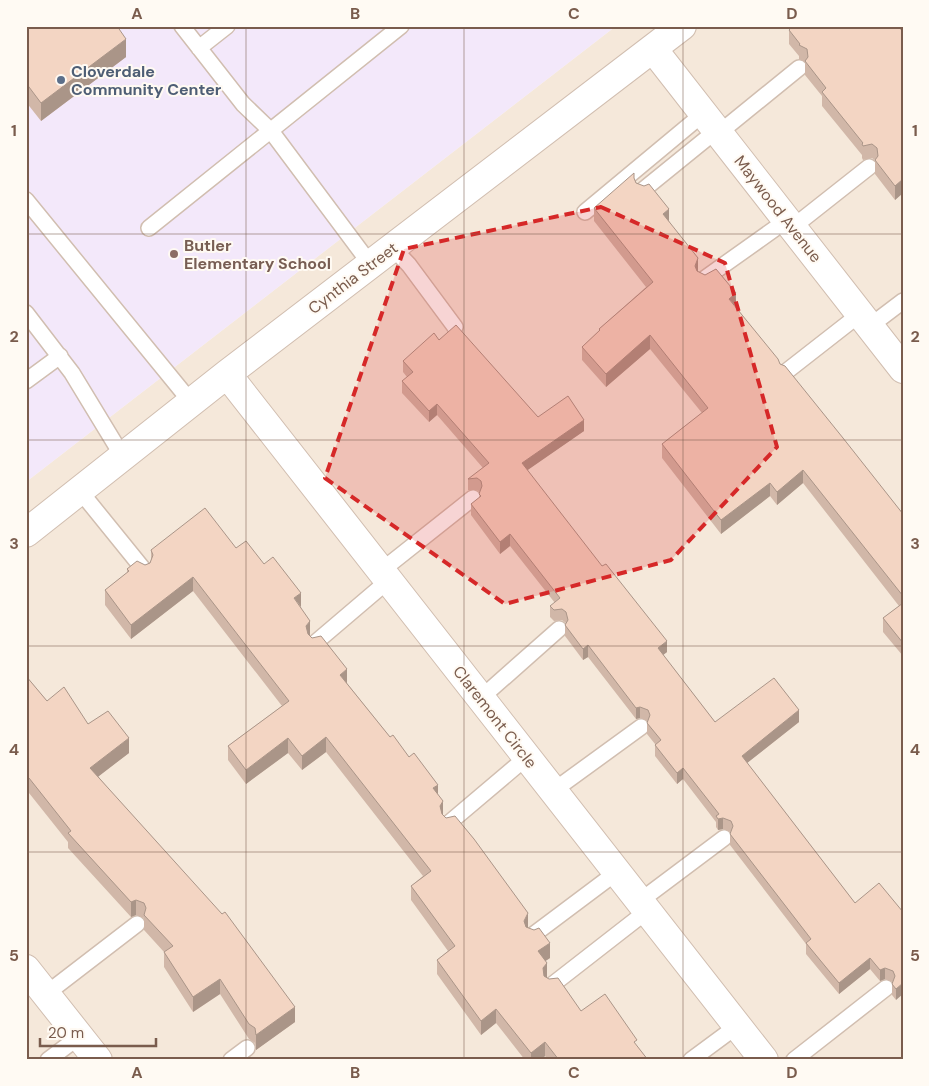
<svg xmlns="http://www.w3.org/2000/svg" width="929" height="1086" font-family="'DM Sans',sans-serif">
	<style>
		.residential { fill: #f5e8da }
		.education { fill: #f3e8fa }
		.lines { fill: none; stroke-linecap: round; stroke-linejoin: round }
		.service-casing { stroke: #d1beb0; stroke-width: 18 }
		.minor-casing { stroke: #d1beb0; stroke-width: 30 }
		.service { stroke: #fff; stroke-width: 15 }
		.minor { stroke: #fff; stroke-width: 28 }
		.wall { fill: #d1b7a8 }
		.shaded-wall { fill: #aa9588 }
		.building { fill: #f3d5c3; stroke: #aa9588 }
		.marked { fill: #d62828; fill-opacity: 0.2; stroke: #d62828; stroke-width: 4; stroke-dasharray: 10 6; stroke-linejoin: round }
		.grid { fill: none; stroke: #7a5c4d; stroke-width: 1; stroke-opacity: 0.55 }
		.service-dot { fill: #5c6f8a; stroke: #fffaf3; stroke-width: 2 }
		.education-dot { fill: #8d6e63; stroke: #fffaf3; stroke-width: 2 }
		.labels { text-anchor: middle; dominant-baseline: central; stroke-width: 4; stroke-linejoin: round; paint-order: stroke }
		.service-label { font-size: 16px; font-weight: bold; fill: #4e5e75; stroke: #fffaf3; text-anchor: start }
		.street-label { font-size: 16px; fill: #7a5c4d; stroke: #fffaf3 }
		.education-label { font-size: 16px; font-weight: bold; fill: #785e54; stroke: #fffaf3; text-anchor: start }
		.neatline { fill: none; stroke: #7a5c4d; stroke-width: 2 }
		.grid-label { font-size: 16px; text-anchor: middle; font-weight: bold; fill: #7a5c4d }
	</style>
	<rect width="100%" height="100%" fill="#fdf6ec"/>
	<path class="residential" d="M616,26H903V1060H26V482Z"/>
	<path class="education" d="M26,26H616L26,482Z"/>
	<g class="lines">
		<defs>
			<path id="service" d="M182,26L243,104L271,131L371,265
				M199,48L227,26
				M719,133L799,68
				M643,190L717,130
				M26,200L191,402
				M585,212L704,113
				M793,227L869,167
				M149,228L401,26
				M393,248L409,265L455,327
				M704,279L787,220
				M26,313L72,373L123,457
				M870,326L903,301
				M787,371L860,314
				M26,381L60,356
				M80,491L144,570
				M381,571L473,498
				M315,643L389,580
				M481,698L559,629
				M553,791L641,727
				M449,823L527,757
				M640,901L724,838
				M533,935L617,872
				M552,985L647,911
				M46,994L137,924
				M48,1060L80,1036
				M231,1060L247,1048
				M691,1060L737,1026
				M794,1060L886,988"/>
			<path id="minor" d="M653,49L903,369
				M227,374L764,1060
				M26,533L227,374L682,26
				M26,969L98,1060"/>
		</defs>
		<use href="#service" class="service-casing"/>
		<use href="#minor" class="minor-casing"/>
		<use href="#service" class="service"/>
		<use href="#minor" class="minor"/>
	</g>
	<path class="wall" d="M26,26L126,57L41,121L26,102Z
		M789,30L903,32V193L895,200L875,174V160L872,158L863,160L862,158V155L822,106V96L805,75V62L799,59V56L789,44Z
		M634,179L636,183L669,221L698,272L736,307L780,364L903,514V656L883,632V618L899,606L803,483L777,505L770,496L721,534L662,458V444L702,413L650,349L606,387L582,360V347L599,331V329L646,287L594,221V208Z
		M439,340L538,417L584,431L527,470L667,652L663,655L715,722H799L747,763L855,903L903,912L896,1000L892,995V984L893,982L885,979L880,981L870,969L839,994L806,954V944L730,845V834L731,832L723,829L718,830L716,827V822L683,779L677,784L655,756V744L647,734V723L648,721L640,718L636,719L588,657L583,660L565,636V625L566,623L562,620L554,621L550,617V606L555,603L510,546L500,554L471,515V504L479,498L480,492L477,490H468V479L483,468L437,415L429,422L402,393V381L407,377L403,372V361Z
		M236,548L264,564L301,607L309,636L390,737L409,757L438,794L443,816L528,927L550,958L545,961L546,978L581,1011L637,1046L648,1060H548L545,1056L541,1060H525L496,1023L481,1035L437,974V960L448,951L411,900V886L423,876L326,752L302,770L288,753L246,784L228,760V746L282,706L193,591L131,639L105,605V590L127,573V569L145,565L150,563L151,560V550Z
		M26,676L47,701L88,724L129,753L98,776L295,1022L256,1050L255,1043L249,1039L220,994L193,1012L164,967V952L144,930V918L136,915L131,917L68,848V842L29,793L26,795Z"/>
	<path class="shaded-wall" d="M126,39V57L41,121V103Z
		M903,179V193L895,200V186Z
		M669,209V223L663,214Z
		M698,258V272L695,279V266Z
		M736,293V307L729,299Z
		M650,335V349L606,387V374Z
		M437,404V415L429,422V411Z
		M584,420V431L522,474V463Z
		M803,470V483L777,505V492Z
		M770,483V496L721,534V520Z
		M510,534V546L500,554V542Z
		M193,577V591L131,639V625Z
		M301,593V607L294,598Z
		M310,621V635L306,640V626Z
		M667,641V652L658,659V648Z
		M588,645V657L583,660V649Z
		M347,669V684L340,675Z
		M640,707V718L636,719V708Z
		M799,710V722L742,767V756Z
		M326,737V752L302,770V756Z
		M129,738V753L90,783V768Z
		M288,738V753L246,784V770Z
		M683,768V779L677,784V773Z
		M29,778V793L26,795V780Z
		M438,785V799L433,788Z
		M443,801V815L440,820V806Z
		M723,818V829L718,830V819Z
		M136,900V915L131,917V902Z
		M528,913V927L524,936V921Z
		M550,943V958L538,966V951Z
		M870,958V969L839,994V983Z
		M547,963V977L543,982V968Z
		M885,968V979L880,981V970Z
		M220,979V994L193,1012V997Z
		M903,983V994L896,1000V989Z
		M295,1007V1022L256,1050V1035Z
		M496,1009V1023L481,1035V1021Z
		M545,1042V1056L541,1060H531V1053Z"/>
	<path class="building" d="M26,26H117L126,39L41,103L26,83Z
		M793,26H898L903,32V179L895,186L875,160L878,156L877,148L872,144L863,146L862,144L863,143L822,92L826,88L805,61L808,57L807,49L799,45L800,44L789,30Z
		M634,173V178L636,183L644,186L649,184L669,209L663,214L698,258L695,266L697,271L705,275L716,269L736,293L729,299L778,359L780,364L785,366L843,438L903,514V596L803,470L777,492L770,483L721,520L662,444L708,408L650,335L606,374L582,347L600,330L599,329L653,282L594,208Z
		M456,325L538,417L568,396L584,420L522,463L602,566L606,564L667,641L658,648L715,722L774,678L799,710L742,756L855,903L879,883L903,912V983L896,989L892,984L895,976L893,971L885,968L880,970L870,958L839,983L806,943L811,939L730,834L733,826L731,821L723,818L718,819L716,816L719,814L683,768L677,773L655,745L661,740L647,723L650,715L648,710L640,707L636,708L588,645L583,649L565,625L568,620L566,612L562,609L554,610L550,606L560,598L510,534L500,542L471,504L481,496L479,494L482,486L481,481L477,478L468,479L489,463L437,404L429,411L402,381L413,372L403,361L434,333L439,340Z
		M205,508L236,548L246,541L264,564L273,557L301,593L294,598L310,621L306,626L308,634L312,638L321,636L347,669L340,675L390,737L393,735L409,757L414,753L438,785L433,788L443,801L440,806L442,814L446,818L455,816L474,839L528,913L524,921L526,927L534,930L539,928L550,943L538,951L547,963L543,968L544,976L549,979L558,978L581,1011L605,994L637,1040L634,1042L648,1060H559L545,1042L531,1053L496,1009L481,1021L437,960L455,946L411,886L431,871L326,737L302,756L288,738L246,770L228,746L289,701L193,577L131,625L105,590L129,571L127,569L137,561L145,565L150,563L153,555L151,550Z
		M903,603V643L883,618Z
		M26,676L47,701L64,687L88,724L108,711L129,738L90,768L222,914L225,912L295,1007L256,1035L255,1028L249,1024L220,979L193,997L164,952L173,946L144,915L146,908L144,903L136,900L131,902L68,833L71,831L29,778L26,780Z"/>
	<path class="marked" d="M601,207L725,263L777,447L671,560L505,604L325,478L404,249Z"/>
	<path class="grid" d="M246,26V1060M464,26V1060M683,26V1060M26,234H903M26,440H903M26,646H903M26,852H903"/>
	<circle class="service-dot" cx="61" cy="80" r="5"/>
	<circle class="education-dot" cx="174" cy="254" r="5"/>
	<g class="labels">
		<g class="service-label">
			<text x="71" y="71">Cloverdale<tspan x="71" dy="18">Community Center</tspan></text>
		</g>
		<g class="street-label">
			<text transform="translate(778 209) rotate(52)">Maywood Avenue</text>
			<text transform="translate(353 278) rotate(-37)">Cynthia Street</text>
			<text transform="translate(495 717) rotate(52)">Claremont Circle</text>
		</g>
		<g class="education-label">
			<text x="184" y="245">Butler<tspan x="184" dy="18">Elementary School</tspan></text>
		</g>
	</g>
	<rect width="929" height="1086" fill="none" stroke="#fffaf3" stroke-width="55"/>
	<path d="M40 1038v8h116v-8" fill="none" stroke="#7a5c4d" stroke-width="2.5"/>
	<text x="48" y="1038" font-size="15" fill="#7a5c4d" stroke="#fffaf3" stroke-width="4" paint-order="stroke">20 m</text>
	<rect x="28" y="28" width="874" height="1030" class="neatline"/>
	<g class="grid-label">
		<text x="137" y="19">A</text>
		<text x="355" y="19">B</text>
		<text x="574" y="19">C</text>
		<text x="792" y="19">D</text>
		<text x="14" y="136">1</text>
		<text x="915" y="136">1</text>
		<text x="14" y="342">2</text>
		<text x="915" y="342">2</text>
		<text x="14" y="549">3</text>
		<text x="915" y="549">3</text>
		<text x="14" y="755">4</text>
		<text x="915" y="755">4</text>
		<text x="14" y="961">5</text>
		<text x="915" y="961">5</text>
		<text x="137" y="1078">A</text>
		<text x="355" y="1078">B</text>
		<text x="574" y="1078">C</text>
		<text x="792" y="1078">D</text>
	</g>
</svg>
